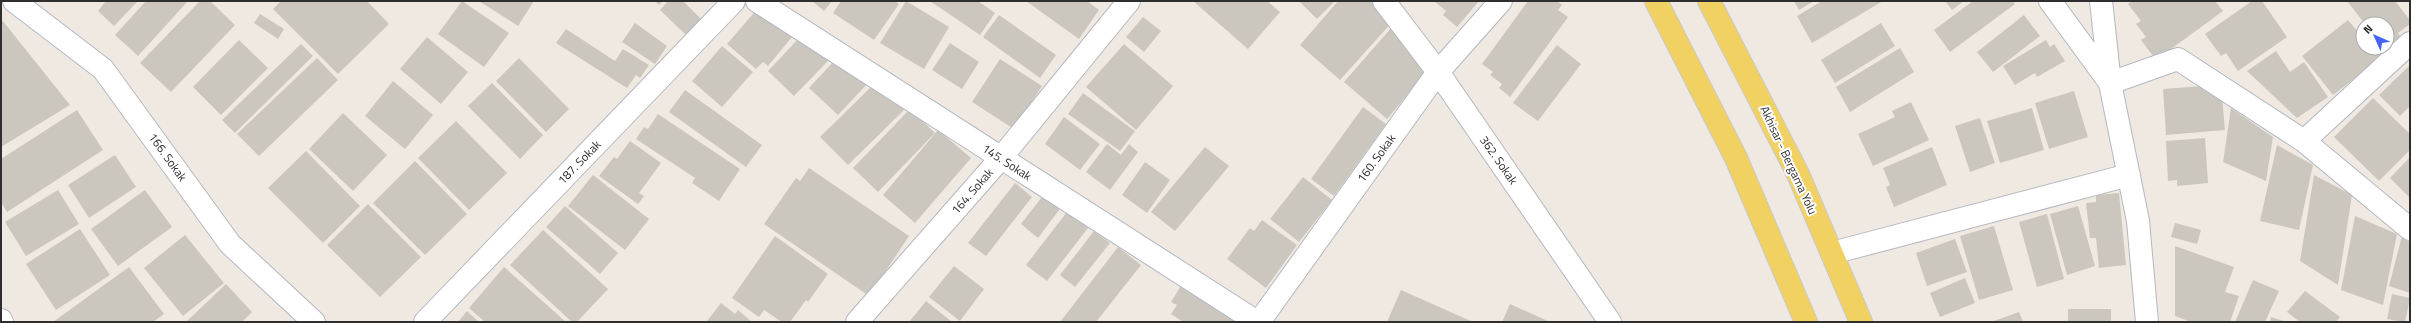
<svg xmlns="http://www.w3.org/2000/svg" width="2411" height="323" font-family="'Titillium Web',sans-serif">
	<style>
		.building { fill: #cbc7bf }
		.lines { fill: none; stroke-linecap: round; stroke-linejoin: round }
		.street-casing { stroke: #b4b7c1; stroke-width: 24 }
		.primary-casing { stroke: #c9c9c9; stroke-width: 24 }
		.street { stroke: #fff; stroke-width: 22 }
		.primary { stroke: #f2d163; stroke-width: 22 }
		.labels { text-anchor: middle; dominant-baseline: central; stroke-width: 4; stroke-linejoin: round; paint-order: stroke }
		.street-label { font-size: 12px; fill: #2e2e2e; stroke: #fff }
	</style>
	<rect width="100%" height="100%" fill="#efe9e1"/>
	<path class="building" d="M106,1H138L114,26L98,11Z
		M146,1H188L138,56L115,35Z
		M200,1H210L235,25L171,92L140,63Z
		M281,1H367L389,24L338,74L273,9Z
		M462,1L509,33L484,67L438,34Z
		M479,1H534L518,26Z
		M655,1H663L659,5Z
		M668,1H683L701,19L686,35L660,10Z
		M812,1H832L824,11Z
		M841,1H895L899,4L874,40L833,13Z
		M906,1L949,27L924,69L880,43Z
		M930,1H978L995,13L980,35Z
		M1026,1H1087L1099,10L1079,39Z
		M1193,1H1267L1280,12L1248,49Z
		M1299,1H1335L1317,19Z
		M1338,1H1376L1394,20L1340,80L1300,45Z
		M1434,1H1479L1457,27L1443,15L1446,11Z
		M1528,1H1557L1562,5L1558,10L1568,17L1510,97L1499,88L1502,84L1490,75L1493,72L1482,64Z
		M1794,1H1814L1799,10Z
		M1822,1H1883L1812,43L1797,16Z
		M1945,1H1964L1952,10Z
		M1973,1H2013L2015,4L1950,52L1934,30Z
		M2132,1H2215L2223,11L2156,60L2141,40L2146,37L2136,24L2141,21L2128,4Z
		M2252,1H2262L2287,37L2238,71L2226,53L2221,56L2205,34Z
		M2347,1H2395L2410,20V24L2398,33L2401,37L2387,48V24H2365Z
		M758,8L792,37L768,66L763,62L756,69L727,44Z
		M260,14L284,29L278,39L254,23Z
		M999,15L1056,55L1040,78L983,37Z
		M2024,15L2040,36L1993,72L1977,52Z
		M1143,17L1161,31L1144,52L1126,37Z
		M2,20L70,105L1,147V21Z
		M2348,20L2363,38V48H2375L2382,57L2333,95L2302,56Z
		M635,23L667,46L655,64L622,42Z
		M1881,23L1895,46L1835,83L1821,60Z
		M1392,27L1431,67L1387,119L1344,82Z
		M566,29L615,61L623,49L649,65L640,78L636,75L627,88L556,43Z
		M427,37L468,72L441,104L400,69Z
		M800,37L829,60L794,96L768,71Z
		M239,40L268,68L221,115L193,87Z
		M2046,40L2050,47L2054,44L2065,61L2037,77L2035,73L2015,85L2003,66Z
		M950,43L979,62L962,89L932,70Z
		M301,44L313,56L235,133L222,120Z
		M1124,44L1173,86L1136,130L1086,87Z
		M1557,45L1581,64L1538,121L1513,103Z
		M722,46L753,72L722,107L692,81Z
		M1900,48L1914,72L1850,112L1836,87Z
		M2276,51L2290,72L2304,62L2328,97L2297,118L2247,71Z
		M317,58L338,80L259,156L237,134Z
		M519,58L569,109L546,132L496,81Z
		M1000,59L1042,86L1014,129L972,102Z
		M835,60L852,75L855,71L868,83L838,115L809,88Z
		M2410,65V106L2400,116L2379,95Z
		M393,81L433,115L405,149L365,116Z
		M876,82L904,110L848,165L820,137Z
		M492,83L543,135L520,159L468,106Z
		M2202,86L2222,97L2225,130L2166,135L2163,89Z
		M685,90L762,145L746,167L669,112Z
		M2074,91L2088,137L2049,149L2035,103Z
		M1083,93L1135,131L1120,151L1068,114Z
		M2373,98L2410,134V150L2379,181L2334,137Z
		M1911,102L1929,140L1873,166L1858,134L1895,117L1892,111Z
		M1363,107L1386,124L1334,196L1311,179Z
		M2032,108L2044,150L2000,163L1987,121Z
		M2231,108L2273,137L2266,181L2223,162Z
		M910,109L935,133L878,192L853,168Z
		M77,110L103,150L7,212L1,202V159Z
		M343,113L387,155L353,191L309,149Z
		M658,114L740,169L719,201L692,183L695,178L636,139L644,127L648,129Z
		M1064,117L1100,144L1080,170L1045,144Z
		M1980,118L1995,163L1970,172L1955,126Z
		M456,121L507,173L469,210L418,158Z
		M938,130L971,158L915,223L883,195Z
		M2205,138L2208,183L2177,186V180L2168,181L2166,141Z
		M630,141L661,163L639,193L644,196L638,204L599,176L614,157L617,159Z
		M1107,144L1121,155L1129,144L1138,152L1110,190L1086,172Z
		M2277,145L2313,165L2299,230L2260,221Z
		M1205,147L1229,166L1175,231L1151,212Z
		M1932,147L1947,185L1894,207L1886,187L1890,185L1883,168Z
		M306,151L360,206L323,243L268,188Z
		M115,155L136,187L89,218L68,185Z
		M2410,157V198L2390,178Z
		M415,161L467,214L425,255L373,203Z
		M1145,162L1170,180L1147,213L1122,195Z
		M809,168L909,236L869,296L764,224L796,178L800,181Z
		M593,175L649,219L625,250L568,206Z
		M2314,175L2352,195L2338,285L2300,261Z
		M1303,177L1332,200L1299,242L1270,219Z
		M1015,183L1032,197L986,256L968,243Z
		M58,190L79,224L26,256L5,222Z
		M145,190L172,227L118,266L91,229Z
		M1045,193L1062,206L1038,238L1021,224Z
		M2119,193L2126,265L2099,268L2096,238H2090L2086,203L2096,202V195Z
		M368,204L421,257L380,297L327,245Z
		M565,206L618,253L600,274L546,227Z
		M2078,206L2095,266L2067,275L2050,214Z
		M1067,212L1088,228L1047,281L1026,265Z
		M2047,214L2064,279L2037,287L2019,222Z
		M2355,216L2397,234L2383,305L2341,290Z
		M1262,220L1297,245L1266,288L1227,259L1250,228L1254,231Z
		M2175,223L2201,230L2197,244L2171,237Z
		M1994,226L2013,290L1979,300L1960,236Z
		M80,229L110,275L56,310L26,264Z
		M543,230L608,289L577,322H572L510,265Z
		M1094,231L1110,243L1075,287L1060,275Z
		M185,235L224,283L183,316L144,268Z
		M775,236L828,274L808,302L806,300L790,322H782L764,310L759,317L732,298Z
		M2402,236L2410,243V293L2389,286Z
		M1955,239L1967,272L1927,286L1916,253Z
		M2175,246L2234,267L2225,292L2239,296L2230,322H2191L2175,316Z
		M1118,247L1141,265L1096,322H1060Z
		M954,266L984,289L960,321L929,297Z
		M129,267L164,314L153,322H53Z
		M504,267L566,322H485L469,308Z
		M1965,278L1975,303L1940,317L1930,293Z
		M2253,280L2279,291L2265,322H2235Z
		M226,284L252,312L242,322H186Z
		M1182,284L1244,322H1183L1171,314L1177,305L1171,302Z
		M1401,290L1473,322H1387Z
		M2305,291L2340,317L2336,322H2300L2287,312Z
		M2392,294L2410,298L2405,322L2387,319Z
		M926,301L952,322H909Z
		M721,303L735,314L738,310L752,322H709L707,321Z
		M1510,304L1550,322H1502Z
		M2068,309H2111V322H2068Z
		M467,311L479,322H458Z
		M2019,312L2023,322H1991Z
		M2271,317L2287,322H2270Z"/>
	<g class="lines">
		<defs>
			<path id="street" d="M14,1L103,69L230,244L314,322
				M757,1L1257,322
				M1384,1L1438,72L1610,322
				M2050,1L2110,83L2178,59L2304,141L2410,229
				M2101,1L2110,83L2138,221L2147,322
				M2304,141L2410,43
				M1832,253L2129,175
				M1,320L2,322
				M425,322L734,1
				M857,322L1001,158L1129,1
				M1259,322L1438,72L1501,1"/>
			<path id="primary" d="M1656,1L1736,158L1806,322
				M1709,1L1798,174L1861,322"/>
		</defs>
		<use href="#street" class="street-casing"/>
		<use href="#primary" class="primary-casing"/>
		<use href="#street" class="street"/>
		<use href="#primary" class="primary"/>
	</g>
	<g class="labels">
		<g class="street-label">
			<text transform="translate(168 157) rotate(54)">166. Sokak</text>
			<text transform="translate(1376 158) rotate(-54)">160. Sokak</text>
			<text transform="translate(1499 160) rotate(55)">362. Sokak</text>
			<text transform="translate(1789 160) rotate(65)">Akhisar - Bergama Yolu</text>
			<text transform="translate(579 162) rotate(-46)">187. Sokak</text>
			<text transform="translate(1007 162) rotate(33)">145. Sokak</text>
			<text transform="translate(972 191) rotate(-49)">164. Sokak</text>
		</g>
	</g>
	<rect width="2411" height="323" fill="none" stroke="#2e2e2e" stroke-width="4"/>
	<g transform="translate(2375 36) rotate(315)"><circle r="19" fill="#ffffff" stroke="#ababab"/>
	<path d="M0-3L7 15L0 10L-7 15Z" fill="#4264fb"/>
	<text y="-6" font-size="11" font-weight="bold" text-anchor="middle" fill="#2e2e2e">N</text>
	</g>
</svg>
